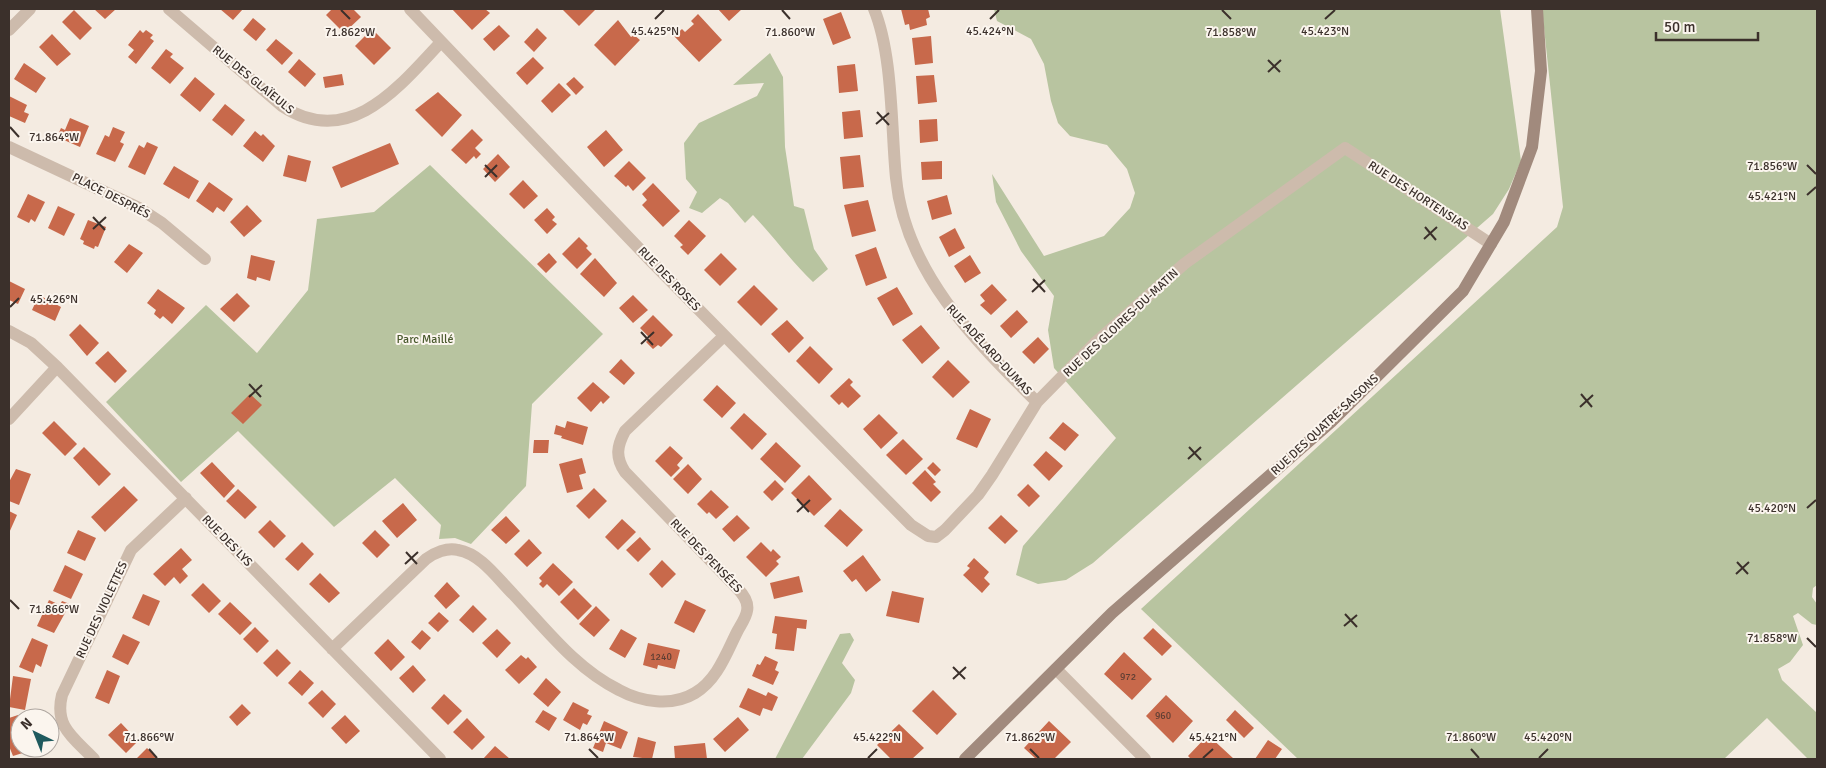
<svg xmlns="http://www.w3.org/2000/svg" width="1826" height="768" font-family="Signika,sans-serif">
	<style>
		.green { fill: #b8c4a0 }
		.building { fill: #c8694b }
		.lines { fill: none; stroke-linecap: round; stroke-linejoin: round }
		.street { stroke: #cdbbac; stroke-width: 12 }
		.secondary { stroke: #a18a7d; stroke-width: 12 }
		.ticks { fill: none; stroke: #3b302b; stroke-width: 2 }
		.labels { text-anchor: middle; dominant-baseline: central; stroke-width: 4; stroke-linejoin: round; paint-order: stroke }
		.number-label { font-size: 10px; fill: #5e3e33 }
		.street-label { font-size: 12px; fill: #3b302b; stroke: #fbf5ee }
		.park-label { font-size: 12px; fill: #4a5a2e; stroke: #fbf5ee }
		.ticks-label { font-size: 12px; text-anchor: middle; fill: #3b302b; stroke: #fbf5ee; stroke-width: 4; stroke-linejoin: round; paint-order: stroke }
	</style>
	<rect width="100%" height="100%" fill="#f4ebe1"/>
	<path class="green" d="M994,9H1500L1521,161L1509,189L1493,214L1093,563L1066,580L1038,584L1016,575L1023,546L1116,438L1054,368L1048,330L1054,296L1021,251L996,202L992,174L1044,256L1104,236L1130,208L1135,193L1127,169L1107,145L1070,136L1058,123L1051,101L1044,64L1031,39L997,21Z
		M1542,9H1817V585L1813,588L1812,597L1817,604V625L1812,624L1798,613L1793,616L1803,645L1790,662L1778,669L1782,680L1817,713V759H1808L1767,718L1724,759H1298L1141,609L1557,227L1563,207Z
		M770,53L783,77L785,147L794,206L804,209L814,249L828,269L813,282C791,261 774,237 753,215L745,223L728,203L720,198L702,213L689,208L697,192L686,179L684,143L699,123L757,96L764,83L733,85Z
		M430,165L603,334L532,404L526,486L471,544L455,538L439,539L441,525L395,478L334,527L238,431L181,482L106,402L206,305L257,353L308,290L317,219L374,212Z
		M850,633L854,640L842,663L855,680L851,693L802,759H775L840,634Z"/>
	<path class="building" d="M94,9H116L105,19Z
		M220,9H243L233,20Z
		M332,9H353L361,17L344,33L326,15Z
		M452,9H485L490,13L472,30Z
		M562,9H596L579,26Z
		M718,9H742L729,21Z
		M901,9H928L930,17L926,19L927,25L910,30L909,24L905,25Z
		M74,10L92,28L80,40L62,22Z
		M841,12L851,38L833,45L823,19Z
		M698,14L722,40L699,62L674,36L682,29L685,32L694,24L691,21Z
		M253,18L266,29L256,41L243,30Z
		M618,20L631,37L634,35L640,40L615,66L594,45Z
		M499,25L510,36L494,51L483,39Z
		M537,28L547,38L534,52L524,42Z
		M372,29L391,48L374,65L355,46Z
		M140,30L143,33L146,30L153,35L150,38L154,41L136,64L128,57L134,50L128,45Z
		M52,34L71,54L57,66L39,47Z
		M931,36L933,63L915,65L912,38Z
		M276,39L293,53L282,65L266,50Z
		M166,49L173,54L170,57L184,68L170,84L151,68Z
		M533,57L544,68L527,85L516,73Z
		M299,59L316,74L305,87L288,72Z
		M24,63L46,78L36,93L14,79Z
		M855,64L858,91L839,93L837,66Z
		M342,74L344,85L325,88L323,77Z
		M934,75L937,102L918,104L916,76Z
		M195,77L215,94L200,112L180,95Z
		M574,77L584,87L576,95L566,84Z
		M559,83L571,95L552,113L541,101Z
		M438,92L462,115L442,137L415,110Z
		M9,96L27,105L24,112L29,114L25,123L9,116Z
		M225,104L245,120L232,136L212,120Z
		M860,110L863,137L844,139L842,112Z
		M70,118L89,126L80,147L57,137L61,128L65,130Z
		M937,119L938,141L920,143L919,120Z
		M113,127L125,132L120,142L124,144L115,162L96,154L105,135L109,137Z
		M472,129L483,140L475,148L481,154L476,159L474,156L466,164L451,150Z
		M606,130L623,150L604,167L587,147Z
		M255,131L261,136L263,134L275,146L263,162L243,146Z
		M147,142L158,147L145,175L128,167L139,145L144,148Z
		M390,143L399,164L341,188L332,167Z
		M498,154L510,167L495,182L483,169Z
		M288,155L311,161L306,182L283,176Z
		M860,155L864,187L843,189L840,157Z
		M629,161L646,178L633,191L628,185L626,187L614,176Z
		M942,161V179L922,180L921,162Z
		M174,166L199,181L189,199L163,184Z
		M523,180L538,196L524,209L509,194Z
		M209,182L233,199L224,212L217,207L213,213L196,201Z
		M653,183L680,211L663,227L642,205L647,200L642,194Z
		M28,194L45,202L35,222L31,219L29,223L17,217Z
		M947,195L952,214L932,220L927,201Z
		M868,200L876,231L852,237L844,205Z
		M247,205L262,221L244,237L230,222Z
		M58,206L75,214L64,236L48,228Z
		M547,208L555,217L552,220L557,224L547,234L534,220Z
		M88,220L106,227L98,247L95,246L94,249L83,244L84,241L80,239Z
		M689,220L706,236L688,255L680,247L683,245L674,236Z
		M955,228L965,248L949,257L939,237Z
		M579,237L588,246L586,248L592,254L577,269L562,254Z
		M129,244L143,253L127,273L114,262Z
		M876,247L887,278L866,286L855,255Z
		M549,253L557,262L546,273L537,264Z
		M721,253L737,269L720,286L704,270Z
		M251,255L275,261L270,281L257,277L256,281L247,278Z
		M970,255L981,273L965,283L954,266Z
		M595,258L617,283L604,297L580,274Z
		M9,281L25,289L18,304L9,300Z
		M992,284L1007,300L991,315L980,305L985,301L980,295Z
		M754,285L778,309L761,326L737,302Z
		M897,287L913,314L893,326L877,298Z
		M158,289L185,308L172,324L163,316L160,319L154,314L156,310L147,303Z
		M237,293L250,306L234,322L220,309Z
		M39,295L61,307L55,321L32,310Z
		M633,295L648,310L633,323L619,308Z
		M1017,310L1028,322L1011,338L1000,326Z
		M653,315L673,335L661,347L658,345L653,349L646,342L650,338L640,328Z
		M787,320L804,338L789,353L771,334Z
		M80,324L99,343L87,356L69,335Z
		M921,325L940,348L922,364L902,340Z
		M1038,337L1049,349L1034,364L1022,352Z
		M810,346L833,369L819,384L796,361Z
		M108,351L127,371L115,383L95,363Z
		M621,359L635,373L624,385L609,372Z
		M948,360L970,382L953,398L932,377Z
		M849,378L853,382L850,385L861,396L848,408L842,402L839,405L830,396Z
		M593,382L610,397L603,404L601,401L591,412L577,398Z
		M717,385L736,403L722,418L703,400Z
		M250,394L262,405L243,424L231,413Z
		M970,409L991,419L977,448L956,439Z
		M744,413L767,434L752,450L730,428Z
		M879,414L898,433L881,449L863,429Z
		M54,421L77,444L65,456L42,433Z
		M567,421L588,427L583,445L561,438L562,436L554,434L556,425L565,428Z
		M1063,422L1079,435L1065,451L1049,438Z
		M903,439L923,459L906,475L886,455Z
		M534,440H549L548,453H533Z
		M776,442L801,466L785,483L760,459Z
		M670,446L683,458L677,465L680,468L671,477L655,461Z
		M84,447L111,474L99,486L73,458Z
		M1046,451L1063,466L1049,481L1033,465Z
		M582,458L586,473L579,475L583,489L567,493L559,464Z
		M212,462L235,486L224,498L200,473Z
		M933,462L941,470L935,476L927,468Z
		M688,464L702,479L688,494L673,479Z
		M16,469L31,474L19,505L9,501V482Z
		M925,470L936,482L933,484L941,492L931,502L912,483Z
		M809,475L832,499L814,516L791,493Z
		M775,480L784,489L772,501L763,492Z
		M1028,484L1040,496L1029,507L1017,495Z
		M124,486L138,500L105,532L91,517Z
		M594,488L607,501L589,519L576,506Z
		M238,489L257,507L245,519L226,501Z
		M711,490L729,507L716,519L709,512L707,514L697,504Z
		M403,503L417,520L397,538L382,521Z
		M840,509L863,530L847,547L824,526Z
		M9,511L17,515L9,533Z
		M737,515L750,528L734,542L722,529Z
		M1001,515L1018,531L1005,544L988,528Z
		M506,516L520,531L506,544L491,530Z
		M622,519L636,532L618,550L605,537Z
		M270,520L286,536L274,548L258,532Z
		M78,530L96,538L85,561L67,553Z
		M375,530L390,545L377,558L362,543Z
		M640,537L651,549L638,562L626,550Z
		M529,539L542,553L527,567L514,554Z
		M302,542L314,554L298,571L285,559Z
		M761,542L771,552L773,549L781,557L776,561L779,564L766,577L746,557Z
		M181,548L192,560L182,569L188,576L180,584L174,577L165,586L153,574Z
		M863,555L881,580L866,592L856,579L852,582L843,571Z
		M974,558L989,572L984,578L990,584L982,593L963,575L970,568L967,566Z
		M662,560L676,574L662,588L649,574Z
		M553,563L573,582L559,596L547,584L543,588L539,584L542,581L539,578Z
		M65,565L83,574L71,599L53,591Z
		M320,573L340,593L329,603L309,584Z
		M799,576L803,592L774,599L770,583Z
		M447,582L460,596L446,609L434,596Z
		M203,583L221,601L209,613L191,595Z
		M574,588L592,606L578,620L560,602Z
		M892,591L924,598L919,623L886,616Z
		M143,594L160,601L149,626L132,618Z
		M49,600L60,605L62,601L70,604L54,633L37,626Z
		M685,600L706,610L694,633L674,623Z
		M230,602L252,623L240,635L218,614Z
		M473,605L487,619L473,633L459,620Z
		M596,606L610,620L594,637L579,624Z
		M439,612L449,621L438,632L428,623Z
		M775,616L807,620L806,629L797,628L794,651L775,649L777,634L772,633Z
		M255,627L269,641L257,653L243,639Z
		M1153,628L1172,646L1162,656L1143,638Z
		M497,629L511,643L497,658L482,643Z
		M621,629L637,638L625,658L609,649Z
		M422,630L431,638L420,650L411,642Z
		M123,634L140,642L128,665L112,657Z
		M32,638L48,645L41,667L36,664L33,673L19,667Z
		M388,639L405,657L391,671L374,653Z
		M648,643L680,650L675,669L658,665L657,669L643,665Z
		M277,649L291,663L277,677L263,663Z
		M1124,652L1152,679L1132,700L1104,674Z
		M521,655L526,659L528,657L537,667L519,684L505,670Z
		M765,656L778,662L775,670L779,672L773,685L752,676L757,664L760,665Z
		M413,665L426,680L413,693L399,678Z
		M107,670L120,676L109,704L95,698Z
		M300,670L314,683L302,696L288,683Z
		M13,676L31,679L25,710L9,707Z
		M546,678L561,692L548,707L533,694Z
		M748,688L766,696L768,692L778,697L772,711L763,708L760,716L739,707Z
		M322,690L336,704L323,718L308,703Z
		M933,690L957,714L937,735L912,711Z
		M444,694L462,711L448,725L431,708Z
		M1166,695L1193,721L1173,743L1146,716Z
		M573,702L589,710L587,714L592,716L587,725L583,723L580,730L563,720Z
		M242,704L251,713L237,726L229,717Z
		M543,710L557,718L549,731L535,722Z
		M1235,710L1254,728L1244,738L1226,720Z
		M18,715L20,748H28L29,751L13,756L9,746V718Z
		M345,715L360,731L346,744L331,728Z
		M738,717L749,730L725,752L713,739Z
		M467,718L485,737L472,750L453,732Z
		M604,721L628,732L621,749L606,743L603,752L593,748Z
		M1049,721L1071,742L1054,759H1036L1024,748Z
		M121,723L138,741L126,753L108,735Z
		M899,724L924,748L912,759H891L877,745Z
		M1208,735L1234,759H1191L1188,756Z
		M638,737L656,742L652,759L633,757Z
		M1268,740L1282,749L1275,759H1255Z
		M705,743L707,759H675L674,746Z
		M495,746L510,759H483Z
		M147,748L158,759H136Z"/>
	<g class="lines">
		<path class="street" d="M169,9L282,106C349,150 399,87 441,42
			M410,9L650,260L911,525L928,536L936,537L945,530L978,495L992,475L1037,402L1095,343L1184,264L1345,148L1491,244
			M874,9C893,55 891,127 896,178C905,271 974,340 1037,402
			M9,30L30,9
			M9,147L139,208L162,223L205,259
			M9,331L31,343L57,367L440,759
			M9,419L57,367
			M332,649L426,559C434,553 447,547 458,550C481,554 497,578 513,594C545,628 576,669 619,690C641,702 672,707 695,693C717,680 726,654 737,632C740,626 746,618 747,611C749,602 743,594 737,588L625,472C615,457 617,446 625,431L724,336
			M1056,669L1145,759
			M94,759C74,738 54,727 62,695L131,550L186,498"/>
		<path class="secondary" d="M965,759L1112,613L1331,422L1463,291L1504,222L1532,147L1541,71L1537,9"/>
	</g>
	<path class="ticks" d="M341,10L350,19M782,10L790,19M1222,10L1231,19M655,19L664,10M990,19L999,10M1325,19L1335,10M1268,60L1280,72M1268,72L1281,60M877,112L889,125M876,124L889,113M10,127L19,137M485,165L497,177M1807,165L1816,174M485,177L497,165M1807,195L1816,187M93,217L105,230M1425,227L1436,240M93,229L106,217M1424,239L1437,227M1033,279L1045,292M1032,292L1045,280M10,307L19,298M641,332L653,345M641,344L654,332M249,384L261,397M1581,394L1592,407M249,397L262,385M1580,407L1593,395M1189,447L1201,460M1188,459L1201,447M797,499L809,512M1807,508L1816,500M797,512L810,500M406,552L417,564M1737,562L1748,574M405,564L418,552M1736,574L1749,562M10,600L19,609M1345,614L1357,627M1344,626L1357,615M1807,638L1816,647M953,667L965,679M953,679L966,667M149,749L157,758M589,749L598,758M1030,749L1039,758M1471,749L1479,758M868,758L877,749M1203,758L1213,749M1539,758L1548,749"/>
	<g class="labels">
		<g class="number-label">
			<text x="661" y="657">1240</text>
			<text x="1128" y="677">972</text>
			<text x="1163" y="716">960</text>
		</g>
		<g class="street-label">
			<text transform="translate(253 80) rotate(39)">RUE DES GLAÏEULS</text>
			<text transform="translate(111 196) rotate(27)">PLACE DESPRÉS</text>
			<text transform="translate(1418 196) rotate(33)">RUE DES HORTENSIAS</text>
			<text transform="translate(669 279) rotate(46)">RUE DES ROSES</text>
			<text transform="translate(1121 323) rotate(-43)">RUE DES GLOIRES-DU-MATIN</text>
			<text transform="translate(989 350) rotate(47)">RUE ADÉLARD-DUMAS</text>
			<text transform="translate(1325 425) rotate(-43)">RUE DES QUATRE-SAISONS</text>
			<text transform="translate(227 541) rotate(46)">RUE DES LYS</text>
			<text transform="translate(706 556) rotate(46)">RUE DES PENSÉES</text>
			<text transform="translate(102 610) rotate(-65)">RUE DES VIOLETTES</text>
		</g>
		<g class="park-label">
			<text x="425" y="339">Parc Maillé</text>
		</g>
	</g>
	<g class="ticks-label">
		<text x="655" y="35">45.425°N</text>
		<text x="990" y="35">45.424°N</text>
		<text x="1325" y="35">45.423°N</text>
		<text x="350" y="36">71.862°W</text>
		<text x="790" y="36">71.860°W</text>
		<text x="1231" y="36">71.858°W</text>
		<text x="54" y="141">71.864°W</text>
		<text x="1772" y="170">71.856°W</text>
		<text x="1772" y="200">45.421°N</text>
		<text x="54" y="303">45.426°N</text>
		<text x="1772" y="512">45.420°N</text>
		<text x="54" y="613">71.866°W</text>
		<text x="1772" y="642">71.858°W</text>
		<text x="149" y="741">71.866°W</text>
		<text x="589" y="741">71.864°W</text>
		<text x="1030" y="741">71.862°W</text>
		<text x="1471" y="741">71.860°W</text>
		<text x="877" y="741">45.422°N</text>
		<text x="1213" y="741">45.421°N</text>
		<text x="1548" y="741">45.420°N</text>
	</g>
	<rect width="1826" height="768" fill="none" stroke="#3b302b" stroke-width="20"/>
	<g transform="translate(35 733) rotate(317)"><circle r="24" fill="#fbf5ee" stroke="#aea6a0"/>
	<path d="M0-4L9 19L0 12L-9 19Z" fill="#1f5a5e"/>
	<text y="-8" font-size="14" font-weight="bold" text-anchor="middle" fill="#3b302b">N</text>
	</g>
	<path d="M1656 32v8h102v-8" fill="none" stroke="#3b302b" stroke-width="2.5"/>
	<text x="1664" y="32" font-size="15" fill="#3b302b" stroke="#fbf5ee" stroke-width="4" paint-order="stroke">50 m</text>
</svg>
